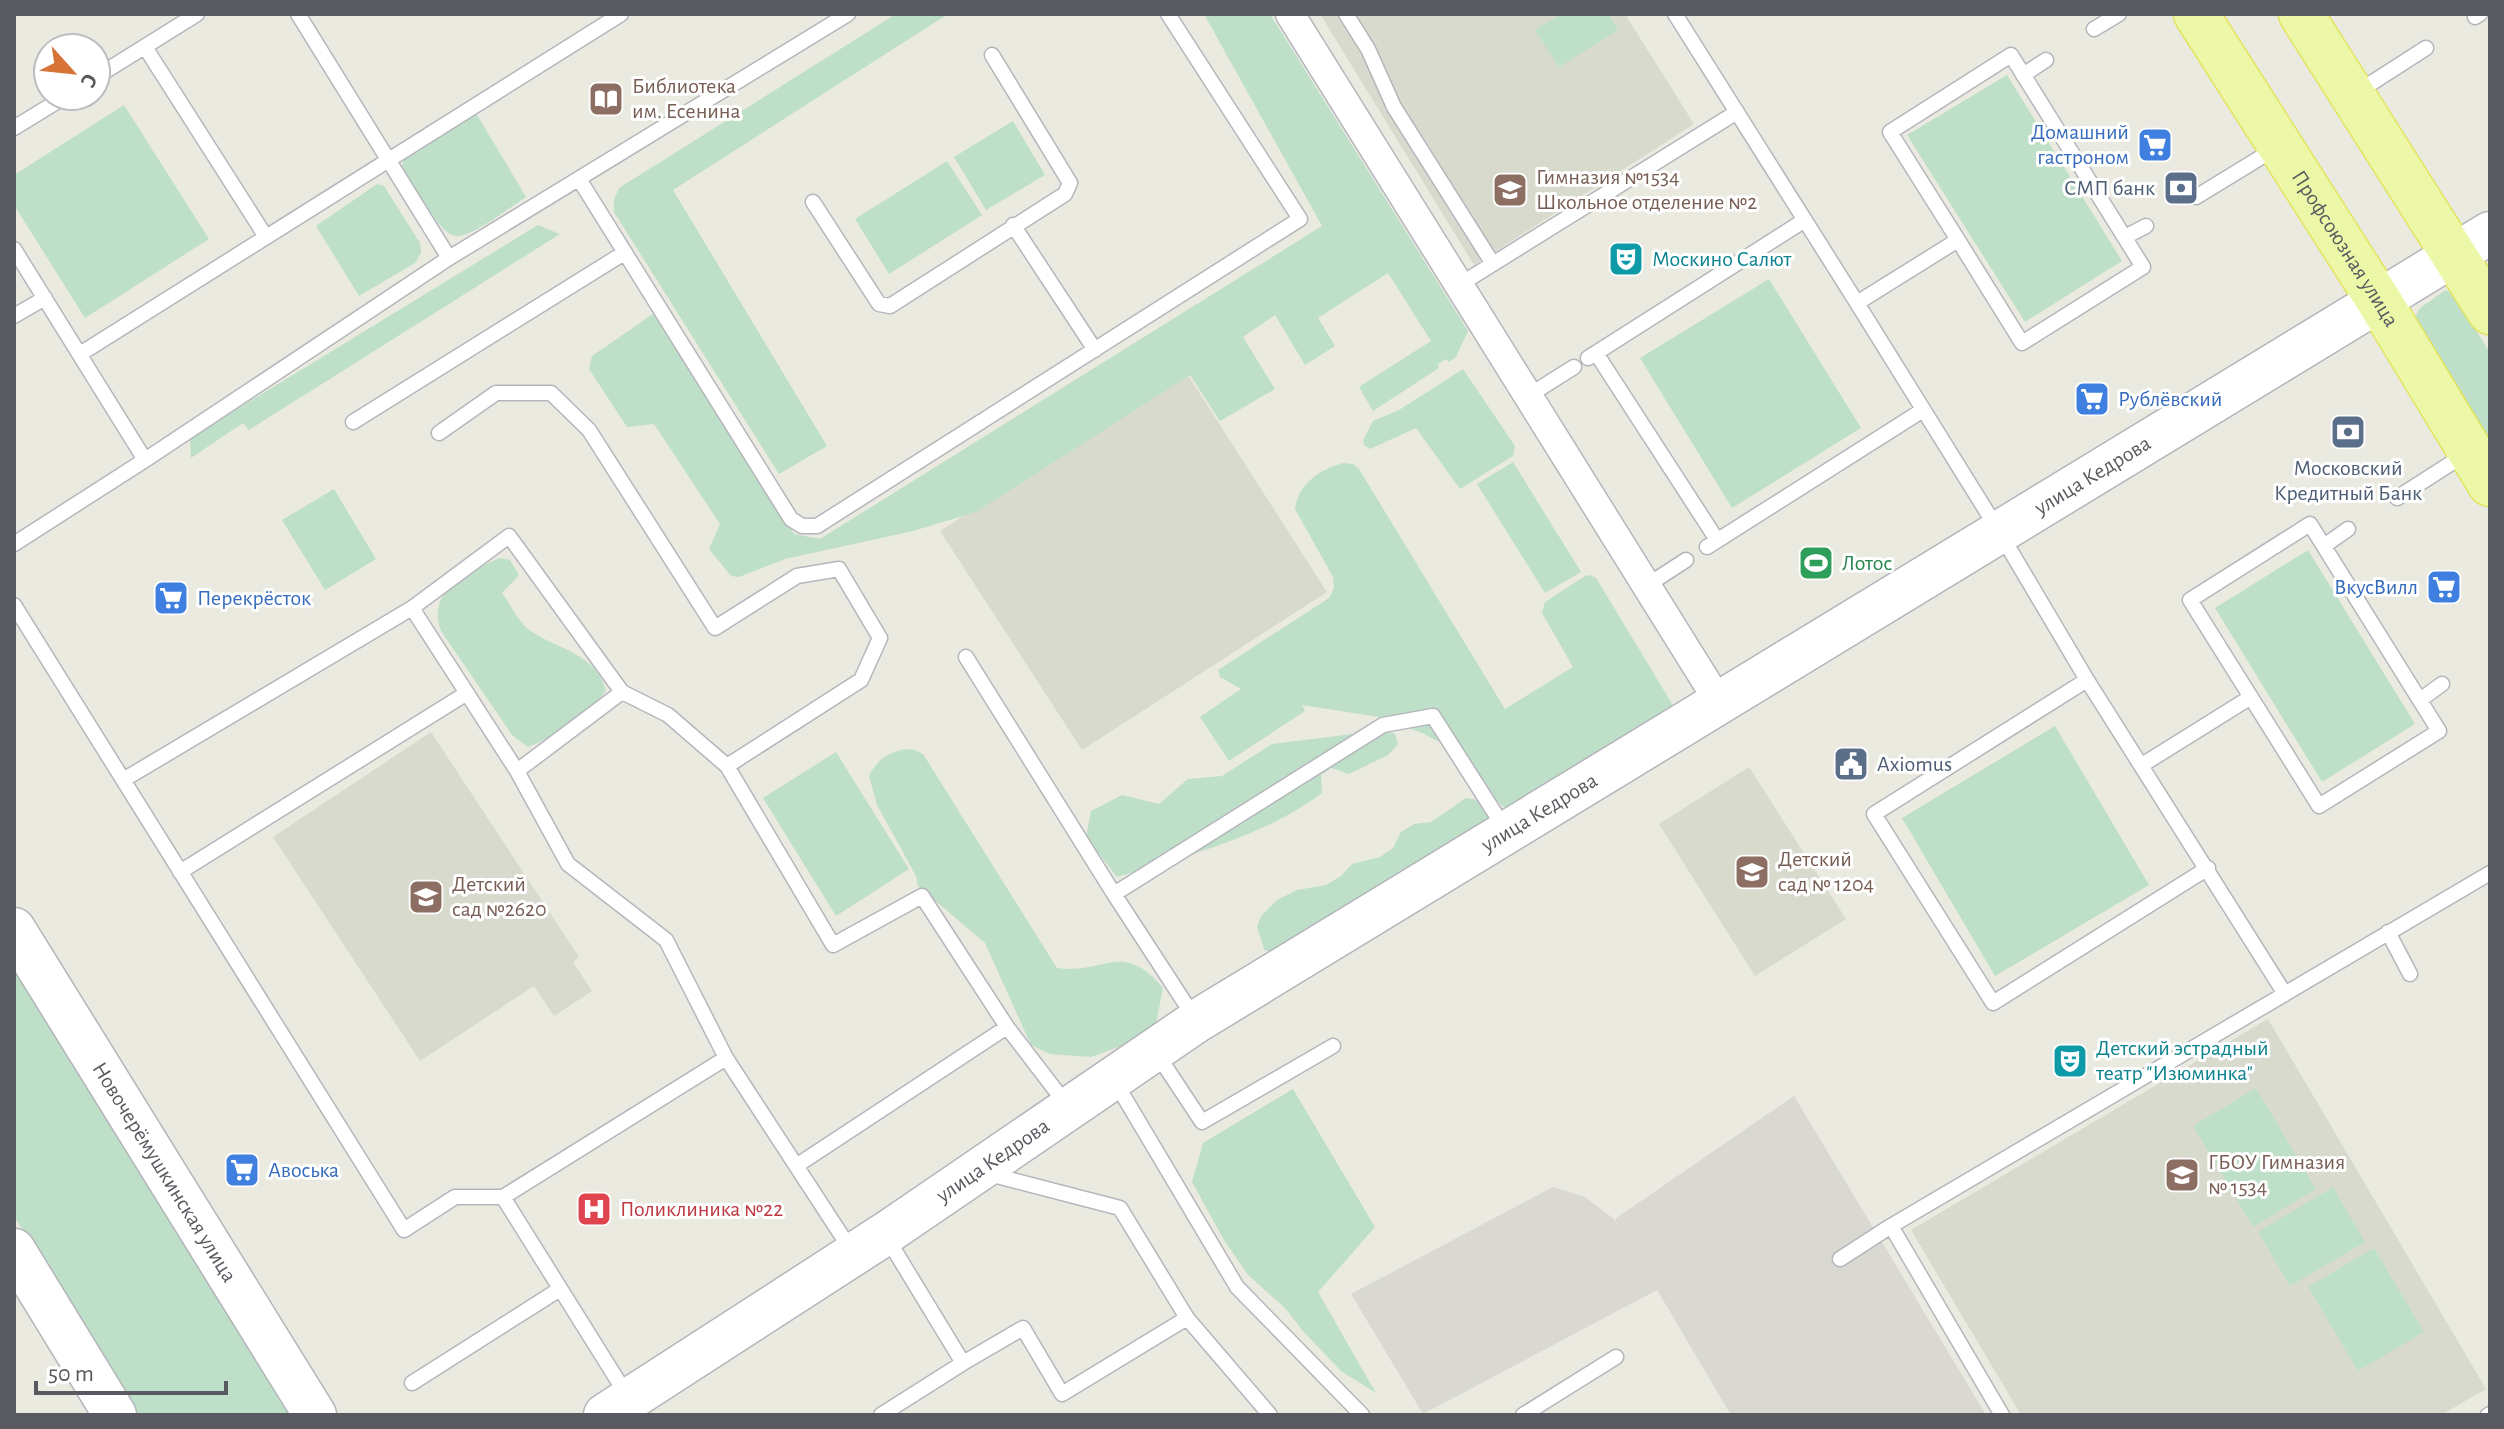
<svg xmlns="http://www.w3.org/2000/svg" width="2504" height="1429" font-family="'Alegreya Sans',sans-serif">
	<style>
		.industrial { fill: #d9d9d2 }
		.education { fill: #d9dace }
		.green { fill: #bee0c8 }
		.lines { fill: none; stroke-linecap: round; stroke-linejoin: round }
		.lane-casing { stroke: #b5b6bc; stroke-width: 17 }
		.street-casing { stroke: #b5b6bc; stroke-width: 31 }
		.secondary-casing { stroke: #b4b4bb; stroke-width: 45 }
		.primary-casing { stroke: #e2e45f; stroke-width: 47 }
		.lane { stroke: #fff; stroke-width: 14 }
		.street { stroke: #fff; stroke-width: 28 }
		.secondary { stroke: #fff; stroke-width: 42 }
		.primary { stroke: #edf7a8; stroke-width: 44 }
		.labels { text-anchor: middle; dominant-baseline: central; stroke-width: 6; stroke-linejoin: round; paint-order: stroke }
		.education-label { font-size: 22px; fill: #785e54; stroke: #fff; text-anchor: start }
		.shop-label { font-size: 22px; fill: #366cbe; stroke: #fff; text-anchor: start }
		.service-label { font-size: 22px; fill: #4e5e75; stroke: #fff; text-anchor: end }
		.street-label { font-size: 22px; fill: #595a5f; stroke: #fff }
		.culture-label { font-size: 22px; fill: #0d838f; stroke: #fff; text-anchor: start }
		.leisure-label { font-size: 22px; fill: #27864d; stroke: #fff; text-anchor: start }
		.health-label { font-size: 22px; fill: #be3a42; stroke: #fff; text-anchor: start }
	</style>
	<rect width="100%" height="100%" fill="#eaeae0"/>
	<path class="industrial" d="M1794,1096L1986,1415H1731L1657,1290L1423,1414L1351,1294L1553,1187L1585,1197L1614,1219L1620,1230L1615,1219Z"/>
	<path class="education" d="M1320,14H1625L1694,124L1474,265Z
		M1186,372L1327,592L1082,750L940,531Z
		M431,732L579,957L573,962L592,991L554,1016L534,986L420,1061L273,837Z
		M1749,767L1846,919L1755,976L1659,824Z
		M2268,1019L2486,1389L2441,1415H2021L1911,1230Z"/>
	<path class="green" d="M896,14H948L673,190L827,446L779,474L614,212V200L619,188Z
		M1204,14H1270L1468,331L1456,357L1449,362L1446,359L1438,364L1439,368L1373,411L1359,387L1431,341L1388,273L1318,318L1335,346L1305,365L1275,315L1243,337L1275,389L1220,421L1190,375L976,512L913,531L785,559L739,577L731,576L709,549L720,524L654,424L627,427L589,369L592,356L653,314L794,534L820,539L1322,226Z
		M1561,14H1608L1618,30L1559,67L1535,30Z
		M2007,75L2122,261L2025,322L1907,135Z
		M124,105L209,239L85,318L14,205V175Z
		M476,113L526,197C512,206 470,239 455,236C438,233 412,182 402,167L405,155Z
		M1013,121L1045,175L986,210L954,157Z
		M947,161L982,215L889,274L855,219Z
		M377,184L384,186L420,243L421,253L415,263L359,296L316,226Z
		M538,225L560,234L249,430L243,423L191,458L190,438Z
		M1769,279L1861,428L1732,508L1640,358Z
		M2445,290L2454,294L2490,353V451L2415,318L2419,309Z
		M1463,369L1515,446L1513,456L1460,489L1416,428L1370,449L1364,445L1363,440L1373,421L1399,410Z
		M1513,462L1581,572L1545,593L1477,484Z
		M1343,463L1353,464L1359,469L1505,709L1573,667L1542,613L1545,602L1585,576L1590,575L1596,578L1671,702L1673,710L1513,812L1501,805L1443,744L1422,733L1379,717L1302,705L1305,711L1229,761L1200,717L1241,689L1220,677L1218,670L1329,598L1334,588L1333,577L1295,509C1299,483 1319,470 1343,463Z
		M334,489L376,559L325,590L282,520Z
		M2308,550L2415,724L2322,782L2215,608Z
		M500,558L510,560L519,575L502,593C510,604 518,621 528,629C556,650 596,652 606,691C588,714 555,737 528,747L512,735L441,631C426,591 467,571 500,558Z
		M2055,726L2149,885L1995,976L1902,818Z
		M1385,730L1395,734L1398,744L1388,755L1349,774L1331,768L1321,775L1322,793C1264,837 1186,856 1117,877L1086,837L1091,811L1122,795L1159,804L1188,779L1222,776L1272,744Z
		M905,749L915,750L923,754L1057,968C1105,975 1122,939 1163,988L1156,1024L1135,1041L1091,1057L1050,1054L1031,1045L985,943L918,886L916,876L877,805L869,776C878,759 887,753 905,749Z
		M836,752L909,869L836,916L763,798Z
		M1466,798L1478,800L1489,819L1274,955L1264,949L1257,927L1261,916L1277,900L1297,890L1326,885L1341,876L1352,864L1380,857L1393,848L1401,832L1414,824L1431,822Z
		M14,953L300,1415H136L14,1216Z
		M2256,1088L2316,1189L2253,1227L2193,1126Z
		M1293,1089L1375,1227L1318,1292L1376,1393L1341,1371L1302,1330L1285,1308L1248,1275L1224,1240L1192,1182L1203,1143Z
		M2333,1187L2365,1242L2290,1286L2258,1232Z
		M2374,1248L2424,1332L2358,1371L2308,1287Z"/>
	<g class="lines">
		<defs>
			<path id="lane" d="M298,14L449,258
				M1346,14L1368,49L1394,107L1493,264
				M1675,14L1857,303L2000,533L2087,680L2285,994
				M2475,17L2480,14
				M2094,29L2119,14
				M145,47L266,237
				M2023,75L2046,60
				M96,77L197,14
				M2356,93L2426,48
				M14,128L66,96
				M579,179L791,519L802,526H817L1300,219L1168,14
				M2196,197L2276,148
				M813,202L879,304L890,306L1065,194L1070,183L992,55
				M1013,225L1095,350
				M2125,237L2146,226
				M14,249L145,460
				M1459,285L1737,112
				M1857,303L1958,240L1890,132L2011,55L2143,267L2022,343L1958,240
				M14,316L45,298
				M1596,353L1717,540
				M80,354L621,14
				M1588,358L1805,220
				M1528,396L1574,367
				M353,422L624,253
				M439,433L496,393H551L589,430L715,628L797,576L839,569L880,638L861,680L727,766
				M2397,498L2467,453
				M2310,524L2439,731L2319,806L2190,600Z
				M14,544L145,460L449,258L848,14
				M2324,546L2348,529
				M1707,547L1923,410
				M1646,586L1686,560
				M14,605L404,1230L455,1197H503
				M412,608L517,771L568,864L666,940L726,1058L851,1250
				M966,657L1114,894L1383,725L1433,716L1505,829
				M2087,680L1874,814L1993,1003L2208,868
				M622,692L668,715L727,766L833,945L922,896L1007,1027L1066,1104
				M2420,700L2442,684
				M2142,765L2251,697
				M123,780L412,608L509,536L622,692L517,771
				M180,872L467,693
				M1114,894L1194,1017
				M2388,932L2410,974
				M1157,1054L1202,1122L1333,1046
				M1114,1080L1237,1287L1362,1415
				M796,1166L1007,1027
				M989,1174L1120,1208L1187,1318L1270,1415
				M1891,1226L2002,1415
				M887,1238L963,1363L1023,1328L1062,1394L1187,1318
				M1840,1259L1891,1226L2490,873
				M412,1383L560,1289
				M628,1397L503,1197L726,1058
				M881,1415L963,1363
				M1523,1415L1616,1357
				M2488,1415L2490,1414"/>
			<path id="street" d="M1290,14L1719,702"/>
			<g id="secondary">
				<path id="s1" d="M14,929L315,1415"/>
				<path d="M14,1250L115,1415"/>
				<path id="s2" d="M605,1415L885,1234L1197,1021L2490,233"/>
			</g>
			<g id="primary">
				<path id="s3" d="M2196,14L2379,301L2490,484"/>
				<path d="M2301,14L2490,312"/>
			</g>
		</defs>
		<use href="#lane" class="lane-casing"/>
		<use href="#street" class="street-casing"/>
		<use href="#secondary" class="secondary-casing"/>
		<use href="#primary" class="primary-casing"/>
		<use href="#lane" class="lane"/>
		<use href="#street" class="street"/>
		<use href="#secondary" class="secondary"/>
		<use href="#primary" class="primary"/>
	</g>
	<defs>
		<symbol id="library-square" viewBox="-11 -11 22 22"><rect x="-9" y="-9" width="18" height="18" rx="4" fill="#8d6e63" stroke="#fff"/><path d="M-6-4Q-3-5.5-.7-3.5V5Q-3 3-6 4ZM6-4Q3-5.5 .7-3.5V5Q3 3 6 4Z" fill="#fff"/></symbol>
		<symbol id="supermarket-square" viewBox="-11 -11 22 22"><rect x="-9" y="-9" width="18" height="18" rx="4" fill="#3f7fe0" stroke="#fff"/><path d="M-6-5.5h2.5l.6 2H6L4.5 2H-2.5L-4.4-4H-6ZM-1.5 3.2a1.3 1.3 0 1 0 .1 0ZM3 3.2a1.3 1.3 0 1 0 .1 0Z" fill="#fff"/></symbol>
		<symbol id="bank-square" viewBox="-11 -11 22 22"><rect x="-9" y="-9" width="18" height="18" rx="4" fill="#5c6f8a" stroke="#fff"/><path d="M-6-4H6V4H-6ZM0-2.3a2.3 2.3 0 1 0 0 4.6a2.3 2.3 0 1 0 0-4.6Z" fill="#fff"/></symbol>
		<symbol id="school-square" viewBox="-11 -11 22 22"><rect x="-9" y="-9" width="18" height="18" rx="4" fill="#8d6e63" stroke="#fff"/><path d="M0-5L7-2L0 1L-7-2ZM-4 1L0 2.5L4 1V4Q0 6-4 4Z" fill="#fff"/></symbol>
		<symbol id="theatre-square" viewBox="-11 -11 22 22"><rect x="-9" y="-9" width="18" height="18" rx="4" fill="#0f9aa8" stroke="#fff"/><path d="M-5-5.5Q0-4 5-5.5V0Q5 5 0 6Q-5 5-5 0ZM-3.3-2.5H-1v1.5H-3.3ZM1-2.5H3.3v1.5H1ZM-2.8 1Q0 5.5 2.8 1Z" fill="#fff"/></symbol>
		<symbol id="stadium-square" viewBox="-11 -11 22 22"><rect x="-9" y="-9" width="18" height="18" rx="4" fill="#2e9e5b" stroke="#fff"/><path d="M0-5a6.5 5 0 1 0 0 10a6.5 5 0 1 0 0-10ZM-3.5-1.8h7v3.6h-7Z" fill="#fff"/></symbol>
		<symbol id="civic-square" viewBox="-11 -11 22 22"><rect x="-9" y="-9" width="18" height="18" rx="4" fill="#5c6f8a" stroke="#fff"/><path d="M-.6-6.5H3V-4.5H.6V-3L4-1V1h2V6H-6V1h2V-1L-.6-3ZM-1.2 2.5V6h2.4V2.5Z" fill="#fff"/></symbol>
		<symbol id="hospital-square" viewBox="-11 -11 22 22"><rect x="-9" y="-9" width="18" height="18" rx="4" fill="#e0444e" stroke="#fff"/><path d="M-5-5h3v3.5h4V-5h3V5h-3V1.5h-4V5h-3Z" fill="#fff"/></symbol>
	</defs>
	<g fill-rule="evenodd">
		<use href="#library-square" x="586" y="79" width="40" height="40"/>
		<use href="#supermarket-square" x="2135" y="125" width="40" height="40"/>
		<use href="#bank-square" x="2161" y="168" width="40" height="40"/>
		<use href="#school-square" x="1490" y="170" width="40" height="40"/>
		<use href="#theatre-square" x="1606" y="239" width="40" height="40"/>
		<use href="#supermarket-square" x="2072" y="379" width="40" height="40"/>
		<use href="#bank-square" x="2328" y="412" width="40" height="40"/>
		<use href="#stadium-square" x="1796" y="543" width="40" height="40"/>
		<use href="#supermarket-square" x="2424" y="567" width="40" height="40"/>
		<use href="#supermarket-square" x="151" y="578" width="40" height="40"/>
		<use href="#civic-square" x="1831" y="744" width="40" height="40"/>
		<use href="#school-square" x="1732" y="852" width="40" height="40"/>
		<use href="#school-square" x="406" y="877" width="40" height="40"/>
		<use href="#theatre-square" x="2050" y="1041" width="40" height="40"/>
		<use href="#supermarket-square" x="222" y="1150" width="40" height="40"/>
		<use href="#school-square" x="2162" y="1155" width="40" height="40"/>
		<use href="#hospital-square" x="574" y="1189" width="40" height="40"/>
	</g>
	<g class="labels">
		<g class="education-label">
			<text x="632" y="86">Библиотека<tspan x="632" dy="25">им. Есенина</tspan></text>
			<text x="1536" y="177">Гимназия №1534<tspan x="1536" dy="25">Школьное отделение №2</tspan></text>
			<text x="1778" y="859">Детский<tspan x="1778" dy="25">сад № 1204</tspan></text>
			<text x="452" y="884">Детский<tspan x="452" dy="25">сад №2620</tspan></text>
			<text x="2208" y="1162">ГБОУ Гимназия<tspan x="2208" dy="25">№ 1534</tspan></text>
		</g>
		<g class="shop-label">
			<text x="2129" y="132" text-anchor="end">Домашний<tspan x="2129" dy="25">гастроном</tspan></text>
			<text x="2118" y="399">Рублёвский</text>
			<text x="2418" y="587" text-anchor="end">ВкусВилл</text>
			<text x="197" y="598">Перекрёсток</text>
			<text x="268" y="1170">Авоська</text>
		</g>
		<g class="service-label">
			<text x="2155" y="188">СМП банк</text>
			<text x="2348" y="468" text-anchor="middle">Московский<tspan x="2348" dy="25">Кредитный Банк</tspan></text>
			<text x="1877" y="764" text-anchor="start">Axiomus</text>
		</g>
		<g class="street-label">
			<text stroke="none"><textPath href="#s3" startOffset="278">Профсоюзная улица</textPath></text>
			<text stroke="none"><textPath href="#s2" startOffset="1760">улица Кедрова</textPath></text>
			<text stroke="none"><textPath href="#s2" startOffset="1112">улица Кедрова</textPath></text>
			<text stroke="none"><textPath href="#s2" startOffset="464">улица Кедрова</textPath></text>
			<text stroke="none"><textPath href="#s1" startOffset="286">Новочерёмушкинская улица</textPath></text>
		</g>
		<g class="culture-label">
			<text x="1652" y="259">Москино Салют</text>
			<text x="2096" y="1048">Детский эстрадный<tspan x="2096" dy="25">театр "Изюминка"</tspan></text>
		</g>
		<g class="leisure-label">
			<text x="1842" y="563">Лотос</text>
		</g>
		<g class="health-label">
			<text x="620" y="1209">Поликлиника №22</text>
		</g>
	</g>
	<rect width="2504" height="1429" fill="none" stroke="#595a5f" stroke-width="32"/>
	<g transform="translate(72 72) rotate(117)"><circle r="38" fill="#ffffff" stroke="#bdbdbf" stroke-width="2"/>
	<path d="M0-6L14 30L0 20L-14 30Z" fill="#d87338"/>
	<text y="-12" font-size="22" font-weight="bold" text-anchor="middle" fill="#595a5f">С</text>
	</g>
	<path d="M36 1381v12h190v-12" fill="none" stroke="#595a5f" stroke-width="4"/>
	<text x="48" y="1381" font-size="24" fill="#595a5f" stroke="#ffffff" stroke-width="6" paint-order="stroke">50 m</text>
</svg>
